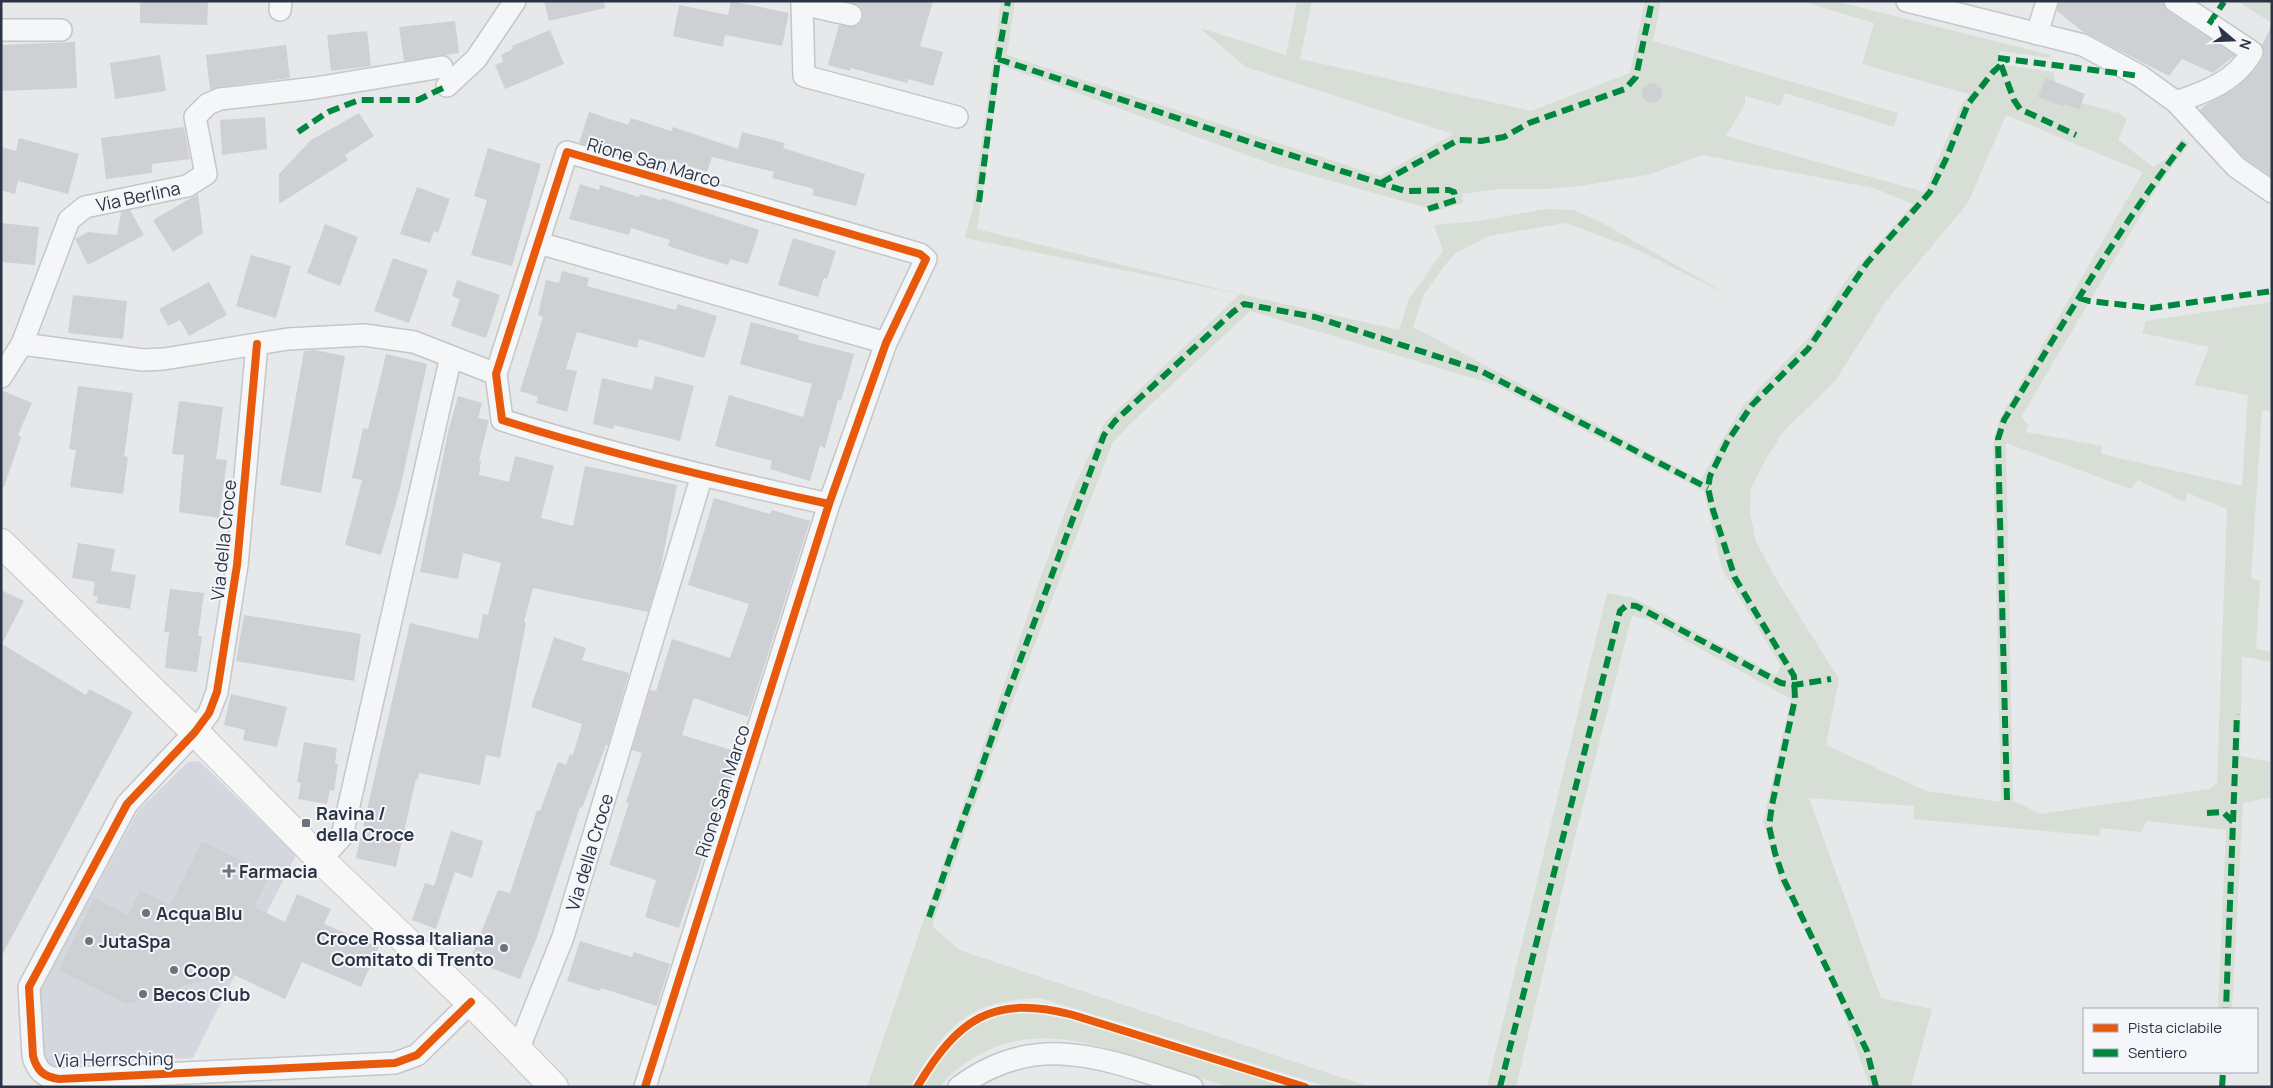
<svg xmlns="http://www.w3.org/2000/svg" width="2273" height="1088" font-family="Manrope,sans-serif">
	<style>
		.built { fill: #d4d7dd }
		.green { fill: #d6ded6; fill-rule: evenodd }
		.building { fill: #ced0d3 }
		.lines { fill: none; stroke-linecap: round; stroke-linejoin: round }
		.street-casing { stroke: #c4c6c8; stroke-width: 24 }
		.secondary-casing { stroke: #c4c6c8; stroke-width: 30 }
		.street { stroke: #f5f6f7; stroke-width: 21 }
		.secondary { stroke: #f8f8f8; stroke-width: 28 }
		.quiet { stroke: #00873e; stroke-width: 6; stroke-dasharray: 12 6; stroke-linecap: butt }
		.cycleway-casing { stroke: #f4f6f9; stroke-width: 11 }
		.cycleway { stroke: #e8590c; stroke-width: 8 }
		.poi-dot { fill: #6c737f; stroke: #f4f6f9; stroke-width: 2 }
		.labels { text-anchor: middle; dominant-baseline: central; stroke-width: 4; stroke-linejoin: round; paint-order: stroke }
		.street-label { font-size: 18px; fill: #2b3445; stroke: #f4f6f9 }
		.poi-label { font-size: 18px; font-weight: bold; fill: #2b3445; stroke: #f4f6f9; text-anchor: start }
	</style>
	<rect width="100%" height="100%" fill="#e6e8ea"/>
	<path class="built" d="M196,761L200,762L296,855L193,1058L54,1066L47,1062L44,1056L40,991L138,811L188,762Z"/>
	<path class="green" d="M1001,1H1015L1007,55L1380,176L1453,134L1246,67L1200,28L1286,55L1297,1H1312L1300,59L1531,111L1630,73L1645,1H1661L1653,41L1898,113L1894,127L1785,93L1780,106L1745,96V104L1726,136L1924,192L1962,104L1969,94L1862,64L1874,23L1801,1H1834L2051,55L2050,58L2000,51L1997,64L2054,72L2055,82L2042,99L2062,107L2064,104L2078,110L2081,103L2109,110L2114,113L2116,111L2127,119L2118,140L2153,167L2167,158L2182,138L2189,144L2158,186L2021,417L2028,424L2026,432L2102,446L2101,454L2242,486L2248,395L2194,385L2209,347L2142,333L2146,321L2272,302V411L2262,410L2251,578L2260,581L2256,649L2272,652V662L2242,656L2240,756L2272,762V797L2243,803L2232,1009H2218L2226,830L2147,821L2141,832L2101,828L2099,836L1914,819V806L1809,798L1881,998L1932,1009L1911,1087H1870L1831,978L1781,885L1763,822L1791,699L1647,619L1632,616L1575,836L1516,1087H1487L1607,593L1634,598L1776,675L1781,666L1722,569L1704,491L1496,385L1250,311L1126,428L1112,444L993,752L932,926L959,950L1370,1087H1329L1041,998C964,1001 947,1026 910,1087H867L1040,579L1075,485L1105,422L1240,294L965,238L973,207ZM1001,65L1274,165L1428,208L1430,213L1463,203L1462,194L1498,189H1545L1580,186L1651,174L1702,155L1874,188L1913,204L1849,276L1810,336L1744,404L1721,442L1701,480L1413,327L1424,294L1445,265L1456,253L1489,236L1566,223L1636,249L1730,296L1597,220L1573,210L1546,209L1479,221L1434,225L1443,251L1409,299L1399,330L1240,294L977,229ZM2006,115L2143,172L1999,420L1993,445L2001,802L1926,791L1826,745L1839,679L1779,584L1756,542L1750,512L1751,488L1767,457L1783,432L1835,381L1886,301L1968,203ZM2006,443L2131,489L2138,480L2185,502L2188,493L2227,509L2217,783L2209,789L2041,814L2013,801Z
		M2237,1H2272V23Z
		M1025,1011L1043,1012L1066,1017L1286,1087C1268,1087 1250,1088 1233,1087C1216,1085 1198,1076 1182,1071C1094,1044 1012,1007 939,1087H924C952,1041 969,1019 1025,1011Z"/>
	<path class="building" d="M140,1H208L207,25L140,23Z
		M544,1H604L605,8L549,21Z
		M731,1L789,13L782,46L725,35L723,47L673,36L679,5L728,15Z
		M847,1H933L920,46L943,52L933,86L908,79L907,83L851,68L850,71L828,65L839,25L854,27L860,24L863,18V12L860,6Z
		M2059,1H2163L2168,11L2235,55L2213,73L2182,59L2169,76L2082,31L2057,11Z
		M455,21L459,53L404,61L399,27Z
		M2272,25V177L2244,158L2200,110L2205,105L2236,88L2255,70L2263,58L2264,52L2262,45Z
		M550,30L564,64L505,89L495,65L503,62L501,55L513,49L512,46Z
		M367,31L371,66L331,71L327,35Z
		M75,42L77,88L1,91V45Z
		M286,45L290,78L219,87L210,90L206,55Z
		M160,55L166,91L115,99L110,63Z
		M2046,78L2085,94L2079,110L2064,104L2063,107L2038,97Z
		M1642 93a10 10 0 1 1 20 0a10 10 0 1 1-20 0Z
		M589,112L628,125L631,118L671,131L673,127L738,149L742,132L785,143L783,148L865,174L856,206L812,195L814,189L772,178L774,172L712,157L707,172L668,159L666,165L624,151L623,155L579,143Z
		M359,113L374,136L345,155L348,160L279,204V174L311,140Z
		M265,117L267,149L222,155L220,120Z
		M184,127L190,159L152,164V173L106,179L101,138Z
		M19,138L79,154L68,194L18,181L15,194L1,190V147L16,151Z
		M488,148L541,164L512,266L471,255L487,200L474,196Z
		M580,184L599,190L600,185L639,197L640,194L661,200L662,198L759,230L748,264L730,259L728,265L708,259L668,246L670,240L631,228L629,235L569,219Z
		M417,187L450,199L438,233L434,231L430,243L400,234Z
		M198,194L203,233L173,252L153,220Z
		M130,210L144,235L88,265L75,239L88,232L117,235L121,212Z
		M1,223L39,227L35,265L1,262Z
		M325,224L358,237L340,286L307,273Z
		M793,238L836,251L827,279L824,278L818,297L778,285Z
		M251,255L291,266L276,318L236,306Z
		M393,258L428,270L409,323L374,311Z
		M562,271L589,278L587,286L676,310L678,304L717,316L704,358L639,339L637,348L577,332L566,369L577,371L567,412L536,403L538,397L520,391L543,317L538,315L546,280L559,283Z
		M457,280L500,295L486,338L451,326L460,299L452,296Z
		M209,282L227,315L189,336L180,320L168,326L159,309Z
		M73,295L127,301L123,339L68,333Z
		M751,322L799,335L798,340L854,354L841,401L838,400L825,448L820,446L810,481L770,469L772,461L715,446L729,395L803,417L812,384L740,364Z
		M314,350L345,356L321,493L280,485L304,351Z
		M386,354L427,364L400,489L381,555L345,545L362,480L352,478L363,428L368,429Z
		M655,376L694,386L680,441L614,425L613,429L593,424L602,378L652,390Z
		M78,386L133,393L124,456L128,457L123,494L70,487L76,450L69,449Z
		M1,390L32,403L18,435L21,437L4,487H1Z
		M458,396L482,403L478,418L489,420L479,460L481,461L479,475L509,482L515,456L554,466L541,518L573,526L585,466L677,485L659,576L648,612L533,588L524,622L526,623L500,758L486,755L480,785L419,773L418,780L416,779L396,867L356,858L410,623L478,639L483,614L488,615L501,563L463,553L458,579L420,572L448,432Z
		M179,401L223,407L216,459L227,460L219,518L179,512L184,455L172,454Z
		M714,498L770,514L772,510L810,521L748,717L694,698L693,700L682,735L738,752L679,928L645,917L656,880L609,865L629,803L626,802L642,753L632,750L650,690L656,691L672,639L730,658L749,604L688,585Z
		M78,543L115,549L111,571L136,575L130,609L96,603L98,597L93,596L95,582L72,578Z
		M170,589L204,593L198,636H202L197,672L165,668L169,632H164Z
		M1,590L24,601L2,644L86,695L89,689L133,712L1,957Z
		M244,615L361,634L354,681L236,661Z
		M554,637L586,648L582,660L629,673L608,745H606L582,808L580,807L537,937L520,979L470,960L498,890L510,893L537,810L540,811L558,762L566,765L570,754L573,755L582,724L531,707Z
		M231,694L287,707L277,747L243,740L245,730L224,725Z
		M304,742L337,748L335,763L338,764L334,791L330,790L327,804L298,799L301,783L297,782Z
		M451,831L483,841L472,878L455,872L436,929L412,920L425,883L434,886Z
		M202,841L270,875L254,907L285,922L297,894L331,909L324,924L379,947L361,987L302,962L285,999L232,974L186,985L127,1004L59,970L94,898L128,915L140,890L170,905Z
		M580,941L632,957L634,952L670,964L657,1006L601,988L600,991L567,981Z"/>
	<g class="lines">
		<defs>
			<path id="street" d="M803,1L802,4L851,15
				M1907,1L2083,45L2140,76L2176,102L2236,167L2272,192
				M2175,1L2252,52C2236,81 2206,92 2176,102
				M802,4L804,76L957,117
				M280,10L281,1
				M1,30H61
				M2037,34L2047,1
				M447,86L476,59L515,1
				M539,243L886,343
				M22,344L143,360L164,359L288,339L364,335L414,342L496,374
				M257,344L237,565L217,692L209,713L195,732L127,804L29,987L33,1056C37,1071 44,1077 59,1079L395,1063L417,1055L471,1002
				M1,377L22,344L69,220L85,207L187,186L206,174L195,117L208,104L220,99L315,88L442,67
				M321,860L342,836L449,365
				M518,1050L563,937L702,475
				M645,1087L829,504L886,343L926,259L920,254L567,152L496,374L502,420C609,454 719,480 829,504
				M959,1087C1038,1028 1107,1060 1192,1087"/>
			<path id="secondary" d="M1,543L195,732L321,860L484,1015L554,1087"/>
		</defs>
		<use href="#street" class="street-casing"/>
		<use href="#secondary" class="secondary-casing"/>
		<use href="#street" class="street"/>
		<use href="#secondary" class="secondary"/>
		<path class="quiet" d="M2209,24L2224,2
			M1998,58L2140,76
			M998,59L1262,146L1405,191L1449,190L1454,192L1456,200L1428,209
			M2001,65L2014,100L2020,109L2076,135
			M298,132L328,112L359,100H418L447,86
			M1381,183L1458,140L1481,141L1504,137L1529,123L1625,89L1636,77L1652,1
			M979,202L998,59L1008,1
			M2079,298L2089,301L2152,308L2272,291
			M2007,800L1998,439L2004,420C2062,326 2117,230 2184,143
			M2207,813L2223,812L2233,822L2226,1009
			M2233,822L2237,714
			M929,917L1002,709L1104,435L1115,421L1233,312L1244,304L1315,317L1479,370L1708,488
			M1500,1087L1620,611L1627,605L1636,606L1781,683L1794,685L1831,679
			M1876,1087L1867,1051L1784,880L1775,853L1769,826L1772,805L1795,699L1794,676L1735,578L1713,510L1708,488L1710,476L1727,442L1752,405L1808,349L1867,263L1930,192L1946,159L1968,104L1993,72L2007,59
			M2222,1087L2223,1072"/>
		<defs>
			<path id="cycleway" d="M257,344L237,565L217,692L209,713L195,732L127,804L29,987L33,1056C37,1071 44,1077 59,1079L395,1063L417,1055L471,1002
				M645,1087L829,504L886,343L926,259L920,254L567,152L496,374L502,420C609,454 719,480 829,504
				M917,1087C958,1019 992,994 1073,1015L1305,1087"/>
		</defs>
		<use href="#cycleway" class="cycleway-casing"/>
		<use href="#cycleway" class="cycleway"/>
	</g>
	<g class="poi-dot">
		<rect x="301" y="818" width="10" height="10" rx="2.5"/>
		<path d="M226.5 863.5h5v5h5v5h-5v5h-5v-5h-5v-5h5z"/>
		<circle cx="146" cy="913" r="5"/>
		<circle cx="89" cy="941" r="5"/>
		<circle cx="504" cy="948" r="5"/>
		<circle cx="174" cy="970" r="5"/>
		<circle cx="143" cy="994" r="5"/>
	</g>
	<g class="labels">
		<g class="street-label">
			<text transform="translate(654 162) rotate(16)">Rione San Marco</text>
			<text transform="translate(138 196) rotate(-12)">Via Berlina</text>
			<text transform="translate(223 540) rotate(-84)">Via della Croce</text>
			<text transform="translate(722 791) rotate(-72)">Rione San Marco</text>
			<text transform="translate(589 852) rotate(-73)">Via della Croce</text>
			<text transform="translate(114 1059) rotate(-1)">Via Herrsching</text>
		</g>
		<g class="poi-label">
			<text x="316" y="813">Ravina /<tspan x="316" dy="21">della Croce</tspan></text>
			<text x="239" y="871">Farmacia</text>
			<text x="156" y="913">Acqua Blu</text>
			<text x="494" y="938" text-anchor="end">Croce Rossa Italiana<tspan x="494" dy="21">Comitato di Trento</tspan></text>
			<text x="99" y="941">JutaSpa</text>
			<text x="184" y="970">Coop</text>
			<text x="153" y="994">Becos Club</text>
		</g>
	</g>
	<rect width="2273" height="1088" fill="none" stroke="#2b3445" stroke-width="5"/>
	<rect x="2083" y="1008" width="175" height="65" fill="#f4f6f9" stroke="#a4a8b1"/>
	<rect x="2093" y="1024" width="25" height="8" fill="#e8590c" stroke="#a4a8b1"/>
	<text x="2128" y="1033" font-size="15" fill="#2b3445">Pista ciclabile</text>
	<rect x="2093" y="1049" width="25" height="8" fill="#00873e" stroke="#a4a8b1"/>
	<text x="2128" y="1058" font-size="15" fill="#2b3445">Sentiero</text>
	<g transform="translate(2233 40) rotate(109)" stroke="#f4f6f9" stroke-width="4" paint-order="stroke">
	<path d="M0-4L9 19L0 12L-9 19Z" fill="#2b3445"/>
	<text y="-8" font-size="14" font-weight="bold" text-anchor="middle" fill="#2b3445">N</text>
	</g>
</svg>
